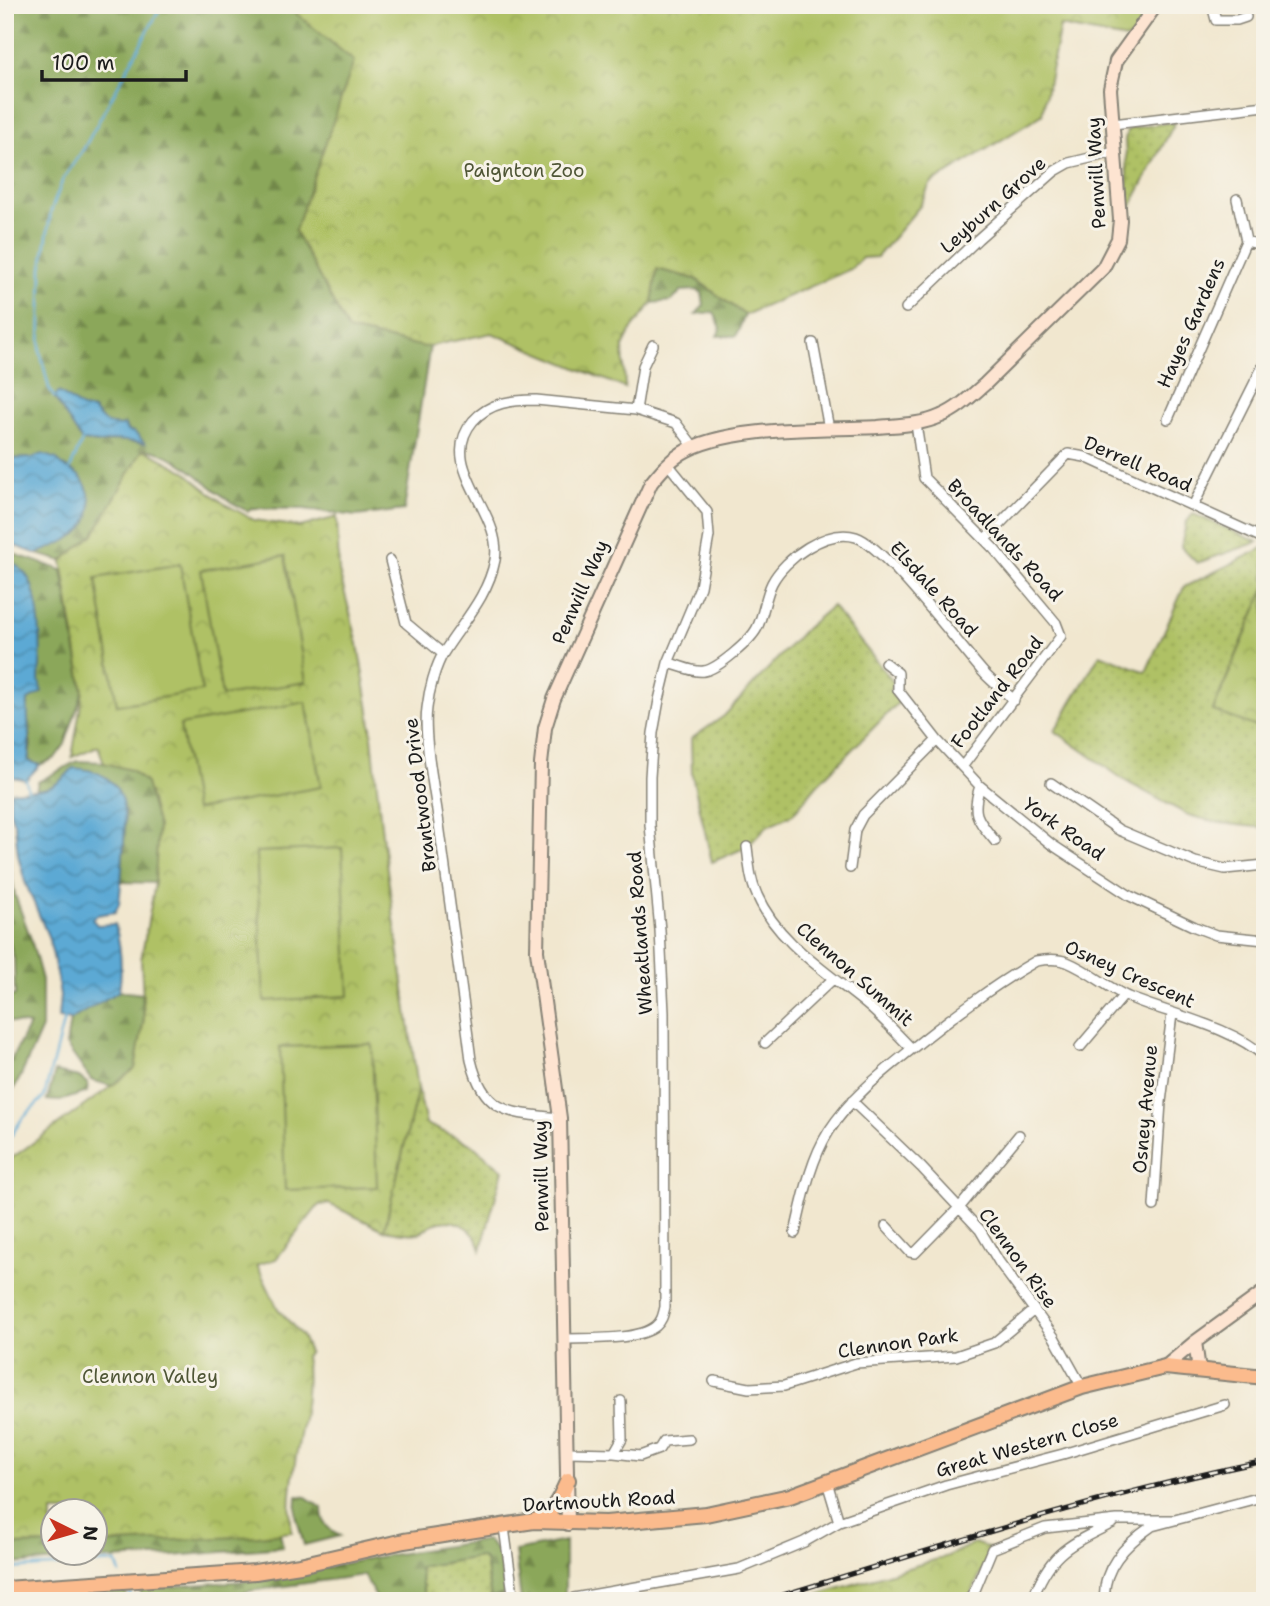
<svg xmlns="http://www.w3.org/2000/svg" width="1270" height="1606" font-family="'Shantell Sans',sans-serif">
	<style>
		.grass { fill: url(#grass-dots); stroke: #666e40; stroke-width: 2 }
		.forest { fill: url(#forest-firs); stroke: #54623b; stroke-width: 2; fill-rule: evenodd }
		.park { fill: url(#park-crowns); stroke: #666e40; stroke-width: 2 }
		.pitch { fill: #afc165; stroke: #666e40; stroke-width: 2 }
		.water { fill: url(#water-waves); stroke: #3c6278; stroke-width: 2 }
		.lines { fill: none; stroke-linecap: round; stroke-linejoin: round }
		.stream { stroke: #5ba9d4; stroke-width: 2.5 }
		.street-casing { stroke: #868276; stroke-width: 12 }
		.secondary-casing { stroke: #868276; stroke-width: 16 }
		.primary-casing { stroke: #868276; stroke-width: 18 }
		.street { stroke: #fff; stroke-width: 9 }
		.secondary { stroke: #fde4d1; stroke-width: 12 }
		.primary { stroke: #fbbb8d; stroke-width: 14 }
		.rail-casing { stroke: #1c1c1c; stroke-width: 5 }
		.rail { stroke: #f7f3e8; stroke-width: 2.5; stroke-dasharray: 8; stroke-linecap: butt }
		.labels { text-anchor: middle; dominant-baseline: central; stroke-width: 6; stroke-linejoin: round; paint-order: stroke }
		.park-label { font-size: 19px; fill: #4f5636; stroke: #f7f3e8 }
		.street-label { font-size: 19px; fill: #1c1c1c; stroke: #f7f3e8 }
	</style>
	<defs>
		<pattern id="grass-dots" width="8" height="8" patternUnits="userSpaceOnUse" patternTransform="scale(1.75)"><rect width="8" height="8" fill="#afc165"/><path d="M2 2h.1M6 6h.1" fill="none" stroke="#96a557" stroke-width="1.8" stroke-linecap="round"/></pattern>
		<pattern id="forest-firs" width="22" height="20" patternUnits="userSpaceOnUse" patternTransform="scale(1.75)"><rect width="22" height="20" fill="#8ba75a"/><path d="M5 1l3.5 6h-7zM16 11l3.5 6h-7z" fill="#71874a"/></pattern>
		<pattern id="park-crowns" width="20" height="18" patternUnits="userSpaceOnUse" patternTransform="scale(1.75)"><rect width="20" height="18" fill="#afc165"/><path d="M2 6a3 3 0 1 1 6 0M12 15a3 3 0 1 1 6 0" fill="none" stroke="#96a557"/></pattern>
		<pattern id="water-waves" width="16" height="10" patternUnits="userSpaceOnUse" patternTransform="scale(1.75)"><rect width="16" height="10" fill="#5ba9d4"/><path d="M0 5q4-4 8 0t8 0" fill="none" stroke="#4a89ab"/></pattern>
	</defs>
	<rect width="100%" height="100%" fill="#f7f3e8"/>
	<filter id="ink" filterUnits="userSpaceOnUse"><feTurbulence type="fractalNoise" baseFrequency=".0143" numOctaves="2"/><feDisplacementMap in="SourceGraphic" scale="14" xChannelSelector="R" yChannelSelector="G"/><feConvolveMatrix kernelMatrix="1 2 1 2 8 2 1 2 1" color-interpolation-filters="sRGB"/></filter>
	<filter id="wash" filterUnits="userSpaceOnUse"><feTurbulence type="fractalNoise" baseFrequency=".00686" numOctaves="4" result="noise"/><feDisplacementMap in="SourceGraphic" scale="28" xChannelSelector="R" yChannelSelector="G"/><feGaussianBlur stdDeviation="1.57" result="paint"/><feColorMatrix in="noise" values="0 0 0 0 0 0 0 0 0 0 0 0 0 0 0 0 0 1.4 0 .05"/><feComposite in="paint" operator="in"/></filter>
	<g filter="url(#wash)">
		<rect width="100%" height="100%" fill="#f1e7cf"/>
		<path class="grass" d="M1175,122L1129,210L1125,140L1127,131L1132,128Z
			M1193,514L1258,542L1197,563L1181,547L1186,523Z
			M1265,547V588L1213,710L1265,730V828L1219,823L1188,815L1127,782L1055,731L1100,654L1146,672L1184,587Z
			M832,606L894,683L890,690L899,702L817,785L793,814L767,826L747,847L712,862L692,775L691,739L724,716L806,628Z
			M418,1088L426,1124L471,1144L503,1170L481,1250C475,1227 455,1216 433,1224C428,1226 423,1232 419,1233C409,1235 394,1231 384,1230Z
			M479,1557L485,1560L491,1598L502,1595L503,1601H425L419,1567Z"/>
		<path class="forest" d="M5,5H390L492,332L430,346L404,510L356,516L304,509L251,508L248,511C211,496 186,453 143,449L94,535L62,561L37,554L77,534L70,469L32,458L5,459ZM59,392L82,408L93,410L106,425L127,432L143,443L116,440L101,443L82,441L54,397Z
			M657,269L695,279L745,315L736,336H717L721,328L714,312L696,314L704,305L702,293L697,290L681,291L672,301L652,303Z
			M8,552L62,570L83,691L65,744L55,758L40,765L28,761L31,745L27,719L28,700L37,680L40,666L38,624L29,580L5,557Z
			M77,761L104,762L131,770L146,783L158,826L155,883L121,882L125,829L124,810L65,778L46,790H36L38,782Z
			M5,838L15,895L31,939L42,980V1028L20,1078L5,1103V1072L29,1025L5,1021V999L15,995L14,959L5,927Z
			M119,991L142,994L144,1019L135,1069L111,1086L91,1080L66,1045L70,1020Z
			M55,1072L79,1077L88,1084L87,1092L60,1101L47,1100Z
			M297,1496L306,1497L322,1508C322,1523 327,1529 340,1536L304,1545L296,1515Z
			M280,1533L283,1547L172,1556L5,1564V1545L52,1544V1554H94L95,1544Z
			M486,1540L500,1553L505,1594L491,1598L485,1560L479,1557L419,1567L425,1601H378L364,1575L250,1591L201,1601H142L140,1589L271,1579L371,1558Z
			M565,1541V1601H521L515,1551Z
			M126,1590L127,1601H5V1600Z"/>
		<path class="park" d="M286,5H1156L1131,40L1060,26L1042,115L930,184L920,206L877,257L862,258L851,269L745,315L696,279L657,269L652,303L632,329L623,347L625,388L492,333L425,347L348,330L295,231L354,61Z
			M143,449L183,470L222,502L254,520L300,527L337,517L339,571L358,644L370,717L382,835L418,1088L384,1230L329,1204L319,1205L276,1259L257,1265L278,1309L302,1336L309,1352L305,1356C314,1415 283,1472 292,1532L258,1536L95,1544L94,1512H52V1544L5,1545V1165L12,1158L135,1069L144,1019L141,960L155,883L158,826L146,783L131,770L104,763L98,746L72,757L83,691L62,561L94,534Z
			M1265,588V730L1213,711Z
			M974,1543L992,1549L968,1601H797L948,1556Z"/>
		<path class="pitch" d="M285,556L306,682L222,696L201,570Z
			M180,564L202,691L117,705L96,578Z
			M306,702L321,787L195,810L180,725Z
			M342,848L349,996L264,1001L256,852Z
			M372,1044L377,1187L285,1190L280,1047Z"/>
		<path class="water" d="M59,392L82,408L93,410C103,422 109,428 125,425L127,431L134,432L145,443L116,440L101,443L82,441L54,397Z
			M42,454L57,459C63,470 75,469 82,479C94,496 94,520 77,534C66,542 50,548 37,554L5,542V459L32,458Z
			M5,557C15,563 23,569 29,579C39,598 42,644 40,666C39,677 38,681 42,692L28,700C26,721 32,740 28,761L40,765L26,780L13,777L5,764Z
			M73,768C128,771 127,810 123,854C122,870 121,887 119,904L115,912L97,915L92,919L97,925L115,924C121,947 123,967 119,991L70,1020L58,1018L60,995L53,956L48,936L25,882L18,855L15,826L10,812V792C42,788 50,795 73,768Z"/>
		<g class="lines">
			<path class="stream" d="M54,397L49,388L40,351L42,268L51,211L63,179L83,150L162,5
				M70,469L82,441
				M26,780L28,790
				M5,1145L22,1119L44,1097L64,1019
				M5,1569L116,1562L120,1574
				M130,1601L131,1590"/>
		</g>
	</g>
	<g filter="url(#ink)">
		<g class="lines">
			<defs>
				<path id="street" d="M1212,5L1216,20H1237L1246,17
					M1113,124L1265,106
					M1246,241L1265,246
					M906,308L978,239L1055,171L1069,163L1115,152
					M813,343L829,429
					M636,410L643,366L653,345
					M1168,419L1246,241L1237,199
					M916,424L924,478L994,549L1056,623L1061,636L962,767
					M1193,506L1265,362
					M985,539L1068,454L1085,457L1265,539
					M390,560L406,623L443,654
					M668,663C679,665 694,673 704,671C718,669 751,640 757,628C764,614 765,597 772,583C785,558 827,528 856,537C885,546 959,645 983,672C992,682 1004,691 1014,700
					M885,663L898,673V690L937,740L980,786L1051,844L1130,896L1195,927L1216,935L1265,940
					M1051,783L1119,830L1195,862L1225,869L1265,865
					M980,786C971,814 977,819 995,841
					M747,847C749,863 750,880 757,895C778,943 826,971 866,1004C882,1017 897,1034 912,1049
					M850,868L855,830L863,815L937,740
					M765,1043L833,979
					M1080,1047L1124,995
					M852,1101L921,1167L980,1230L999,1262L1054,1337L1082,1387
					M560,1118C511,1113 484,1115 471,1060C461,981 450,902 439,824C435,792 423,738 427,708C429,690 435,667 444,652C463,622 488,596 495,560C504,512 435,466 473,421C490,402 512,400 536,400L636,410L676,423L694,447
					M1154,1206L1161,1102L1172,1014
					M886,1226L910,1252L915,1253L960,1207L1019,1135
					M795,1233C803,1199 810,1161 829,1131C851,1097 882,1073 913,1048C952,1017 992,986 1036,961C1047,959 1057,958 1067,962C1089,971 1107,987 1128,997C1169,1014 1233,1027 1265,1057
					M564,1339C587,1338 639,1341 656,1326C662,1321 663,1315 665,1307L664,1013L660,930L650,825V777L653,733L659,700L668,663L700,587L709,536L707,512L668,464
					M714,1381L749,1388L784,1386L856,1363L956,1356L994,1343L1034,1310
					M567,1452L614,1453L640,1456L659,1449L664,1441L689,1439
					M614,1453L622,1439L621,1401
					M827,1482L839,1522
					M504,1527L514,1601
					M574,1598L739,1569L804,1542L839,1522L946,1485L1063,1454L1225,1405
					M968,1601L975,1590L992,1549L1045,1528L1117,1520H1173
					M1032,1601C1049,1552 1069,1545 1113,1523
					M1105,1601C1101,1568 1127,1543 1152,1526L1265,1496"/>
				<path id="secondary" d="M1195,1342L1199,1370
					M1165,1367L1195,1342L1265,1291
					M568,1524L560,1118L537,951L541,764L545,728L554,699L651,483C660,472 669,461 682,453C727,425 824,430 878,427C899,425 921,425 941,416C958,409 971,396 985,384L1103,268L1118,239L1120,220L1110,89L1116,61L1156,5"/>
				<path id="primary" d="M535,1521C554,1513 560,1498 568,1480
					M5,1589L255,1572L300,1565L404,1541L534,1521L606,1523L706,1514L790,1496L1082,1387L1165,1367L1265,1377"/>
			</defs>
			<use href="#street" class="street-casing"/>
			<use href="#secondary" class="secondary-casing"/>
			<use href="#primary" class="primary-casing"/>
			<use href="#street" class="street"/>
			<use href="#secondary" class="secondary"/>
			<use href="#primary" class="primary"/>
			<defs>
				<path id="rail" d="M763,1601C929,1551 1095,1495 1265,1461"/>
			</defs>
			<use href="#rail" class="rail-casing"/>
			<use href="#rail" class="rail"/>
		</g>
	</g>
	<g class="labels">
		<g class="park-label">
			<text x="524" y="170">Paignton Zoo</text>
			<text x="150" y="1376">Clennon Valley</text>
		</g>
		<g class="street-label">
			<text transform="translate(1096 173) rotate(-93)">Penwill Way</text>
			<text transform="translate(993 205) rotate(-42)">Leyburn Grove</text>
			<text transform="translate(1191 323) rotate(-66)">Hayes Gardens</text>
			<text transform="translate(1138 464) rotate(23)">Derrell Road</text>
			<text transform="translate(1005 540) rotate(47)">Broadlands Road</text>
			<text transform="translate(934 589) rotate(48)">Elsdale Road</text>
			<text transform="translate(580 592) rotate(-66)">Penwill Way</text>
			<text transform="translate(997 692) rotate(-52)">Footland Road</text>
			<text transform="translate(420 795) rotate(-97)">Brantwood Drive</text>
			<text transform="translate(1064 829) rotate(35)">York Road</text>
			<text transform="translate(640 933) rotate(-94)">Wheatlands Road</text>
			<text transform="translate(855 974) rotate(41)">Clennon Summit</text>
			<text transform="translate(1130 974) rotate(24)">Osney Crescent</text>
			<text transform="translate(1145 1109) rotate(-85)">Osney Avenue</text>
			<text transform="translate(541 1176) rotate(-91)">Penwill Way</text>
			<text transform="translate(1018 1258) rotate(54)">Clennon Rise</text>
			<text transform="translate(898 1343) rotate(-8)">Clennon Park</text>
			<text transform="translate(1027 1445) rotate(-16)">Great Western Close</text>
			<text transform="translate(599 1501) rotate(-3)">Dartmouth Road</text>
		</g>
	</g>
	<rect width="1270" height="1606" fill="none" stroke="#f7f3e8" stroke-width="28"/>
	<g transform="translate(74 1532) rotate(95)"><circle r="33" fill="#f7f3e8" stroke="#9f9d96" stroke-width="2"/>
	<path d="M0-5L12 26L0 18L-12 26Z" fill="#c8321e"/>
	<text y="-10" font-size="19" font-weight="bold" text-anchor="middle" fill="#1c1c1c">N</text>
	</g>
	<path d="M42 70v10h144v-10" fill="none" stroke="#1c1c1c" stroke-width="3.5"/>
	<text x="52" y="70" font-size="21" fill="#1c1c1c" stroke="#f7f3e8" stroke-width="5" paint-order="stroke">100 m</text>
</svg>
